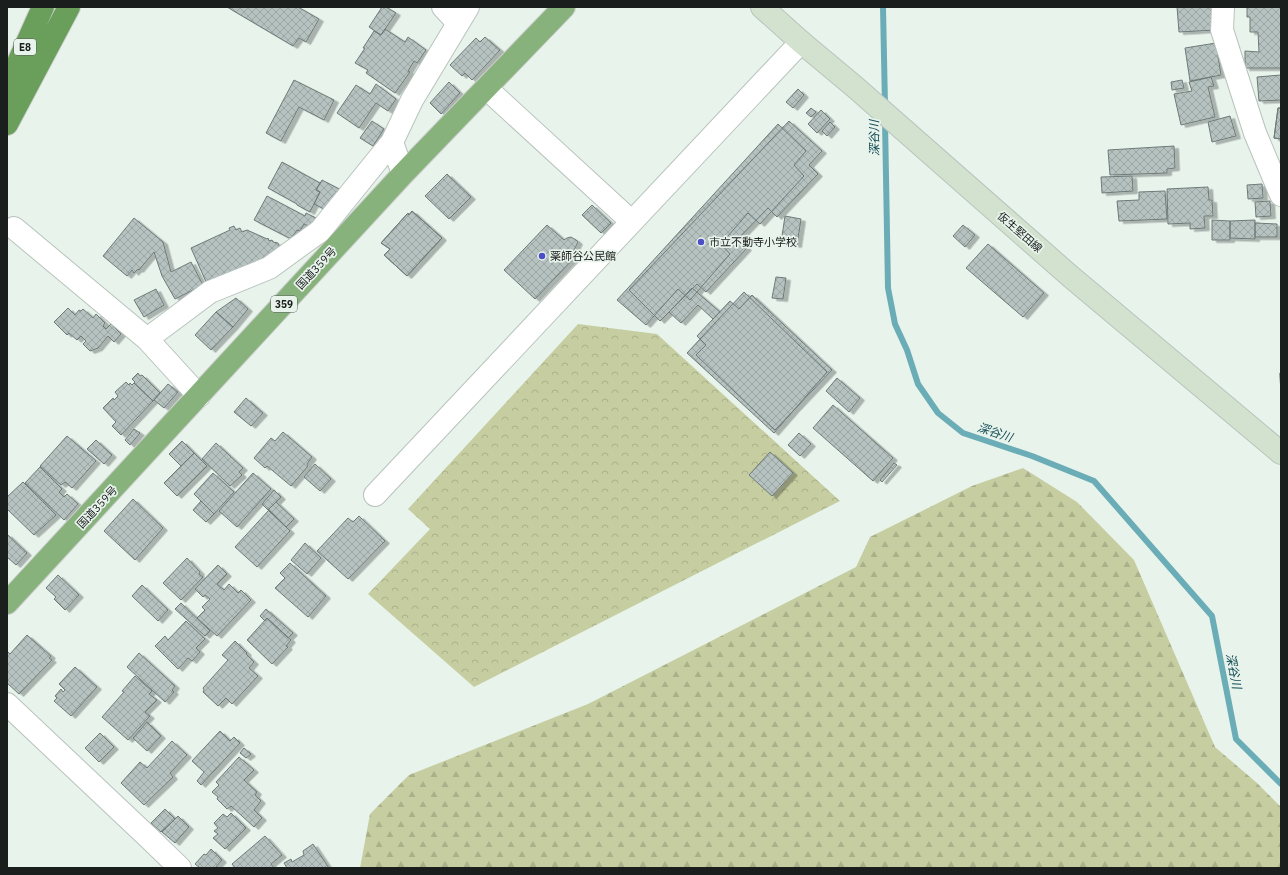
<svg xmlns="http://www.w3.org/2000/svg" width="1288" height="875" font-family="'IBM Plex Sans','Noto Sans JP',sans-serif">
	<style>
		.forest { fill: url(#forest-firs) }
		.park { fill: url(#park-crowns) }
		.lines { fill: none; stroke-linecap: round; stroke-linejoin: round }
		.stream { stroke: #6badb6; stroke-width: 6 }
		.building { fill: url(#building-cross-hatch); stroke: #6e7a78; filter: url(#shadow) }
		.minor-casing { stroke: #b8c3bd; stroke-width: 24 }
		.secondary-casing { stroke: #b8c3bd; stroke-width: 24 }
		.trunk-casing { stroke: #cdcecd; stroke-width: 24 }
		.motorway-casing { stroke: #cdcecd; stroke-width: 24 }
		.minor { stroke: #fff; stroke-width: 22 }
		.secondary { stroke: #d2e2ce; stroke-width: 22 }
		.trunk { stroke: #87b27c; stroke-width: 22 }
		.motorway { stroke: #699e5b; stroke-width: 22 }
		.poi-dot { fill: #4b4fc5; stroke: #e8f3ec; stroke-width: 1.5 }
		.labels { text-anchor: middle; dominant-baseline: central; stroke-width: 3.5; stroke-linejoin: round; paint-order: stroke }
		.shield { fill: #e8f3ec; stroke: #585e5a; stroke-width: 1 }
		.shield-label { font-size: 10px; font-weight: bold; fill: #1a1e1c }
		.street-label { font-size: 11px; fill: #1a1e1c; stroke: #e8f3ec }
		.poi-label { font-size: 11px; fill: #1a1e1c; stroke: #e8f3ec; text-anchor: start }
		.water-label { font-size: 12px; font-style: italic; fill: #0e4a52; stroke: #e8f3ec }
	</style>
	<defs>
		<pattern id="forest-firs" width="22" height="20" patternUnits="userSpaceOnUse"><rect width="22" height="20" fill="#c6cea1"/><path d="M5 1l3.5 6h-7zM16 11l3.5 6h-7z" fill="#aab08a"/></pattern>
		<pattern id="park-crowns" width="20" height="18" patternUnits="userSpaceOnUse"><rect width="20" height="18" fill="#c6cea1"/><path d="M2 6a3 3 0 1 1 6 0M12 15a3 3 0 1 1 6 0" fill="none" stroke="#aab08a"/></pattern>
		<pattern id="building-cross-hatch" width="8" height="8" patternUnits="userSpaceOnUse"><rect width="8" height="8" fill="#b5c2c0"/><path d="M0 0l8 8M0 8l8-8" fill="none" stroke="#9ba6a4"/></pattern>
		<filter id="shadow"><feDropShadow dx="4.5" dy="2.5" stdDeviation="0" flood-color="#0004"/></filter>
	</defs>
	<rect width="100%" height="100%" fill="#e8f3ec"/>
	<path class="forest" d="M1023,468L1077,502L1134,560L1215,747L1257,783L1281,807V868H360L370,814L409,775L588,704L856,567L870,537L972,486Z"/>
	<path class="park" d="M578,324L657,334L840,501L474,687L368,594L430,529L408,509Z"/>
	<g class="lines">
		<path class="stream" d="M883,7L885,106
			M885,121L888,288L895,324L907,350L918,384L938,413L963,433L1032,456L1094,481L1212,616L1236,739L1281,784"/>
	</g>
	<path class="building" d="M227,7H298L319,19L306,42L299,38L293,46Z
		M382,7H386L396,13L381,35L369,27Z
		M1177,7H1214L1215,30L1179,32Z
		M1247,7H1281V68H1245V51L1259,52L1258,32H1250V17H1247Z
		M385,29L405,42L408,37L426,50L417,63L414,61L408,71L410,72L395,93L366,73L368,70L355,63L365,48H363L374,31L381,35Z
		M485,37L500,50L472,80L465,73L462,76L450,65L476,38L480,42Z
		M1216,43L1221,75L1190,81L1185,48Z
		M1281,75V100L1259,101L1257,77Z
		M1211,77L1214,86L1208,87L1215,117L1181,125L1174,94L1192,91L1189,82Z
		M294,80L334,100L324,120L299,107L281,141L266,133Z
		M1182,80L1184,88L1172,90L1171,82Z
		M449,82L460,93L441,114L430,103Z
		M376,84L396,99L388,111L376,103L359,128L337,113L356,85L370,94Z
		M798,89L804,95L793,108L786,102Z
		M811,108L816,112L811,117L806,113Z
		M1278,108H1281V139L1274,138Z
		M1278,108H1281V139L1274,138Z
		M821,110L830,119L817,133L808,124Z
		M1230,116L1236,136L1212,142L1208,122Z
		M372,121L384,129L373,146L360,138Z
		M789,121L822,151L809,165L818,174L777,217L768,208L737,240L747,248L706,292L697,284L660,321L629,290Z
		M830,122L835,127L827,136L822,131Z
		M778,124L806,151L794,165L804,176L760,224L748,213L721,244L730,254L690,300L678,289L646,325L617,300Z
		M1174,146L1175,168L1167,169V173L1110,175L1108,150Z
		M282,162L320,183L316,190L320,192L310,212L297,205V204L268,188Z
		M447,174L471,197L449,219L425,196Z
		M1132,176L1133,191L1102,193L1101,177Z
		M322,180L343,191L328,211L314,204L320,192L316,190Z
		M1262,184L1263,198L1248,199L1247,185Z
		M1208,187L1209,200H1212L1213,216H1204L1205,228L1190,229V223L1168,224L1167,189Z
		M1165,191L1167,219L1119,221L1117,201L1139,200V192Z
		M267,196L305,216L306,213L318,219L313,228L304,224L300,231L297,230L291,239L254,220Z
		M1270,201L1271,216L1256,217L1255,202Z
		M592,205L611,223L601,233L582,215Z
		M412,211L442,238L407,276L384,255L390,249L381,243L408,213L409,215Z
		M412,211L442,238L407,276L384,255L390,249L381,243L408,213L409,215Z
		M785,216L801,219L797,245L781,243Z
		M134,218L163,242L171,272L191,262L203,285L175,299L162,276L154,252L139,270L138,269L134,273L132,270L127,276L103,256Z
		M1212,220L1230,221V240H1212Z
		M1255,220V239L1230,238V221Z
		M1255,223L1277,224V237H1255Z
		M547,225L564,240L567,238L571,237L576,240L578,242L574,250L578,254L535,299L504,270Z
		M963,225L975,235L965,247L953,236Z
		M234,226L236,230L240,228L242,232L247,230L267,239L268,238L269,241L272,240L273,242L278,243L282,252L207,284L191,248L230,230L229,228Z
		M988,244L1044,293L1023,317L966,268Z
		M776,277L786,278L783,299L772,298Z
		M692,288L720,312L713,319L698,305L681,323L669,312Z
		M156,289L164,305L144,317L134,300Z
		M744,292L827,372L774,433L687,353Z
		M752,295L832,370L775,430L696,355L706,345L697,336L713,319L730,301L739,309Z
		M236,298L248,309L233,327L216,312Z
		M68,308L75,315L79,310L81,311L83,309L93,318L96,314L105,323L103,326L106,329L111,324L121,334L114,342L108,336L98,348L90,351L83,344L86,341L81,336L77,340L69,333L67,335L54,322Z
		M216,312L233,327L211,350L195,335Z
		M138,373L140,376L142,375L160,393L153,401L134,383L135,382L132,379Z
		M1280,373H1281V396Z
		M1280,373H1281V396Z
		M837,378L860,398L849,412L826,391Z
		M126,382L129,385L130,383L132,385L134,383L153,401L121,435L112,426L116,422L103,408L113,398L114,400L118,396L115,392Z
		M168,384L178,392L164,408L154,400Z
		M246,398L263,413L251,426L234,412Z
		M833,405L893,458L873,481L813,428Z
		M134,429L140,433L130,445L125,440Z
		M283,432L312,457L307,464L308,466L291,486L267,466L265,468L254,458L271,438L275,441Z
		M799,433L811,444L800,456L788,445Z
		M67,436L96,461L72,488L65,482L61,485L40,466Z
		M96,440L112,455L104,464L87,449Z
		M182,441L194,453L181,466L169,454Z
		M216,443L243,468L239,472L242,475L230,486L202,459Z
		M770,452L793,473L772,496L749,475Z
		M194,453L207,466L177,496L164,483Z
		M894,463L897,465L882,482L880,480Z
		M315,464L331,479L320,491L304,477Z
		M40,467L62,489L59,492L64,497L67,494L78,504L64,520L25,483Z
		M213,473L234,492L214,514L194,494Z
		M253,473L271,489L237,527L219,511Z
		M23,482L56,515L34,535L7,509V497Z
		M274,490L281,497L268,510L262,504Z
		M133,499L163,528L135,560L104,531Z
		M201,501L214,514L206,522L193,510Z
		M276,502L294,519L286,527L268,510Z
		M269,510L290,531L257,567L235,547Z
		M359,516L385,541L348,579L317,551L348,518L353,522Z
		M7,534L27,553L16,565L7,557Z
		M305,543L321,558L307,574L291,560Z
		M187,558L200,572L199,574L203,577L181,600L163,583Z
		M290,563L326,596L308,617L275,588L285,578L280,573Z
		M218,565L227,574L217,584L224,590L229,584L238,593L241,590L251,600L217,636L197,618L205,610L202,607L210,599L205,595L203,597L195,589Z
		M58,575L79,595L65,610L54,599L56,597L46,588Z
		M142,585L168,610L158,621L132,596Z
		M181,603L210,631L205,636L175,609Z
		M266,609L293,633L288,638L267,618L265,621L260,616Z
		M267,618L291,640L286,646L288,647L272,664L247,640Z
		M186,621L205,639L196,648L200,652L192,661L188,658L178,669L155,646L165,636L168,640Z
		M27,635L51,656L49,658L52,660L19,694L7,683V651L10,654Z
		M235,641L247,653L246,654L254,662L249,668L258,676L232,704L226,698L218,706L203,692L204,690L203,688L228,660L222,655Z
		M139,653L175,686L172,690L174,692L165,702L127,667Z
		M75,667L97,687L71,716L54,701L57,698L55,696L61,689L63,692L65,690L59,684Z
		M135,676L152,691L149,694L157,700L145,712L150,716L128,740L102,717L124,692L122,691Z
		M147,722L161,736L147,751L133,738Z
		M220,731L230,741L234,737L240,743L201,785L197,781L204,772L192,761Z
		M100,733L114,747L99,762L85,748Z
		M172,741L187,755L170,773L173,777L144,805L121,783L140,762L147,768Z
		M244,748L251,754L246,758L240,753Z
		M239,757L254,770L244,780L257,792L255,795L261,801L254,810L262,818L254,827L231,806L227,809L217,799L218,797L212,792L219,785L216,782Z
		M165,809L175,819L161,832L151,823Z
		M231,813L246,828L225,849L213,838L218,834L214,831L218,828L214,823L223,814L227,817Z
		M178,816L189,827L175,843L162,832Z
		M265,836L282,855L271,864L274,868H235L232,864Z
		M313,844L329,868H287L284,863L291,859L292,862L304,855L303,851Z
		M211,849L222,860L215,868H200L195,864L204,854L206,855Z"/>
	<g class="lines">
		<defs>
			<path id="minor" d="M443,7L458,23
				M1223,7L1222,30L1255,133L1281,195
				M486,88L631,221
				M403,174L392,142L412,100L468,7
				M14,228L147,339L199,396
				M147,339L210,292L269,268L320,231L392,142
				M375,495L801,42
				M7,704L149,838L180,868"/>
			<path id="secondary" d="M762,7L801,42L855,87L1070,276L1281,453"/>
			<path id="trunk" d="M7,603L403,174L564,7"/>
			<path id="motorway" d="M7,87L43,7
				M7,124L69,7"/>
		</defs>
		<use href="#minor" class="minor-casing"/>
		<use href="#secondary" class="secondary-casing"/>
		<use href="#trunk" class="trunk-casing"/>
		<use href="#motorway" class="motorway-casing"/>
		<use href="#minor" class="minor"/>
		<use href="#secondary" class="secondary"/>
		<use href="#trunk" class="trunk"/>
		<use href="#motorway" class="motorway"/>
	</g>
	<g class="poi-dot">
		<circle cx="701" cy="242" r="4"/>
		<circle cx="542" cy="256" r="4"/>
	</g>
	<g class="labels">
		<g class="shield">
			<rect x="14" y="39" width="22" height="16" rx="3"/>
			<rect x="271" y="296" width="26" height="16" rx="3"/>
		</g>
		<g class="shield-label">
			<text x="25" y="47">E8</text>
			<text x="284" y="304">359</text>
		</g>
		<g class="street-label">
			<text transform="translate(1020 232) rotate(41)">仮生堅田線</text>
			<text transform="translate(316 268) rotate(-47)">国道359号</text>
			<text transform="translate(97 507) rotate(-47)">国道359号</text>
		</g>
		<g class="poi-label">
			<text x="709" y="242">市立不動寺小学校</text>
			<text x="550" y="256">薬師谷公民館</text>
		</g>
		<g class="water-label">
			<text transform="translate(874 138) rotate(-91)">深谷川</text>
			<text transform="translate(995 432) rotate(18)">深谷川</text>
			<text transform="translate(1234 671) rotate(79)">深谷川</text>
		</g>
	</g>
	<rect width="1288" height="875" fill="none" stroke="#1a1e1c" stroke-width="16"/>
</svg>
